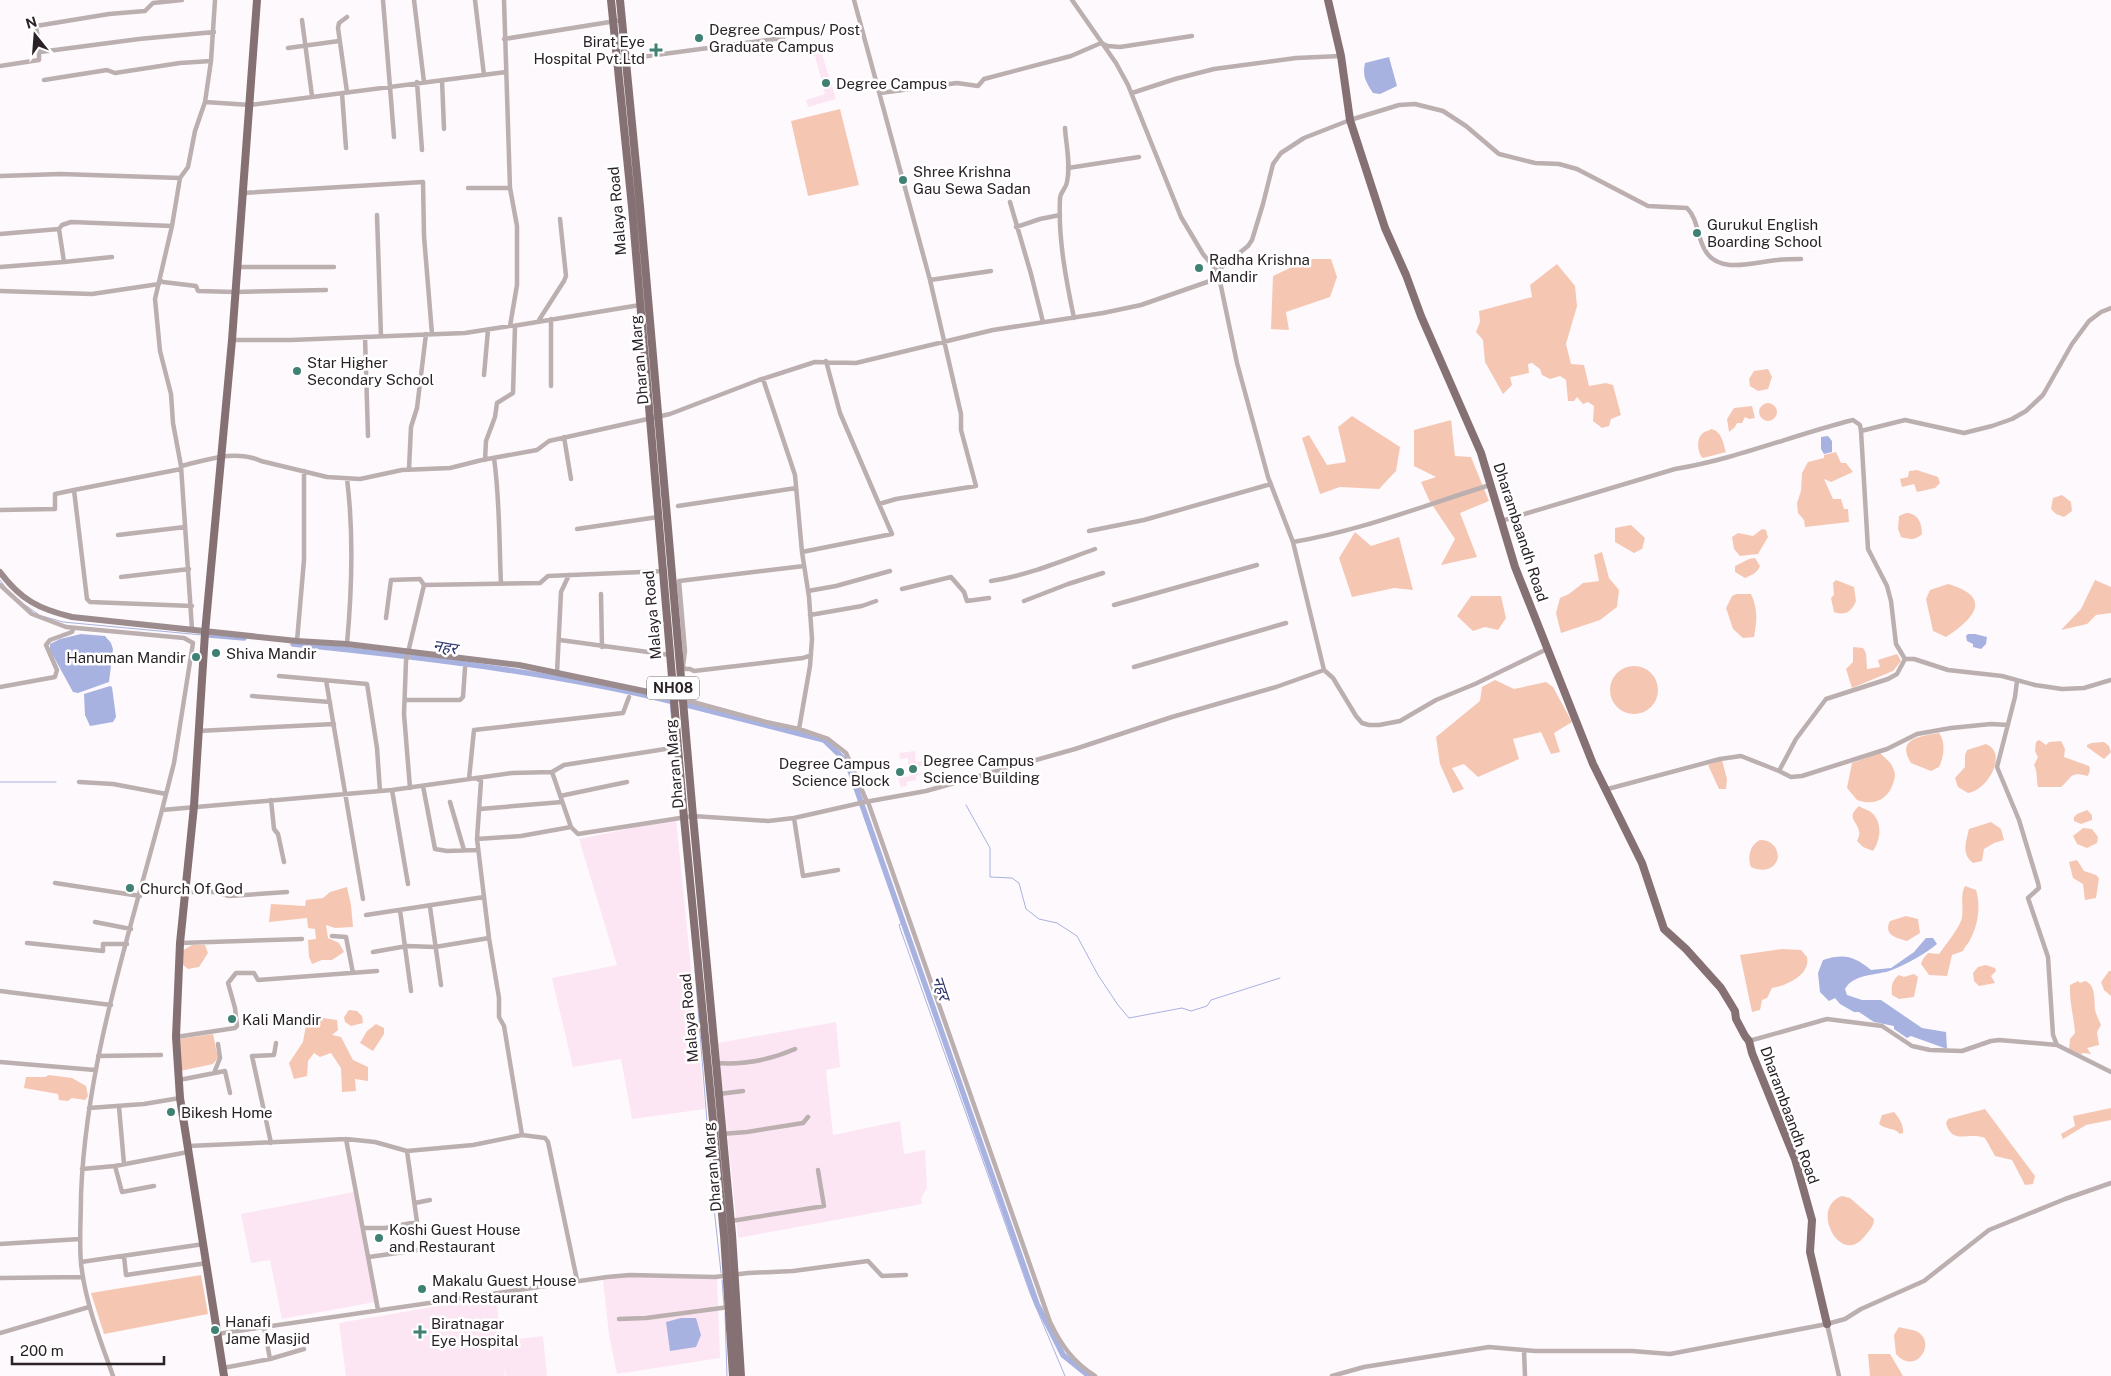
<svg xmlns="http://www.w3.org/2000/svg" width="2111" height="1376" font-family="'Public Sans','Noto Sans Devanagari',sans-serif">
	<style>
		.built { fill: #fde6f4 }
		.green { fill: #f5c7b3 }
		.water { fill: #a8b2e1 }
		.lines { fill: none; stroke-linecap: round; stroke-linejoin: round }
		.stream { stroke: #a8b2e1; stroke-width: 1 }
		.canal { stroke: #a8b2e1; stroke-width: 5.5 }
		.street { stroke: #bbafb0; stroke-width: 4.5 }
		.secondary { stroke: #9c8b8c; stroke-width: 6 }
		.primary { stroke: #857173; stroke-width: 8 }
		.poi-dot { fill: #3f8173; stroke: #fff; stroke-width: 2 }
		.labels { text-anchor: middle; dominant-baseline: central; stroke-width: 5; stroke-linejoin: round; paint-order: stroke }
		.shield { fill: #fff; stroke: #6a6468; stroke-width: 1 }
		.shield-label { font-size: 14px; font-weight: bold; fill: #2a2227 }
		.poi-label { font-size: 15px; fill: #2a2227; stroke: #fff; text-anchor: start }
		.street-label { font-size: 15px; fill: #2a2227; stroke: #fff }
		.water-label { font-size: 16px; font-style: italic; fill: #2f366f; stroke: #fff }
	</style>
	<rect width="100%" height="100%" fill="#fef9fc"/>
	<path class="built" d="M820,48L836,99L808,107L806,100L825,94L815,56H811L809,51Z
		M915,751L916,762L922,761L923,766L917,767L919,775L916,776V780L907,782V786L901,787L896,774L903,772L904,777L911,776L908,767V758L900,759L899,753Z
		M676,819L705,1109L632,1119L621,1059L573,1067L552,978L617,965L579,839Z
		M836,1022L840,1067L826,1070L833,1135L900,1121L904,1154L925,1150L927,1188L921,1198L922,1204L738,1238L718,1043Z
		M354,1192L375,1302L282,1319L270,1260L251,1263L241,1214Z
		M630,1276L717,1278L720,1358L617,1374L609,1335L603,1279Z
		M497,1296L499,1341L543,1336L547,1376H506L504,1366L505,1376H346L339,1323Z"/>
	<path class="green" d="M840,109L859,185L808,196L791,121Z
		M1309,259H1331L1337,277L1330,297L1286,312L1289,330L1271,329L1273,276Z
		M1557,264L1575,286L1577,306L1566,344L1571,364L1584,365L1589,386L1606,383L1613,385L1621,415L1611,419L1609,426L1602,428L1593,421L1594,406L1588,402L1583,404L1577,397L1574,401H1568L1566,380L1560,376L1550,379L1542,375L1540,369L1532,363L1528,364L1529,373L1510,377L1512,385L1503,394L1485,362L1483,340L1476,332L1480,322L1479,311L1532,297L1530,285Z
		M1768,369L1772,377L1768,389L1758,391L1750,386L1749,379L1754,371Z
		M1759 412a9 9 0 1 1 18 0a9 9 0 1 1-18 0Z
		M1752,406L1755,418L1749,419L1745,417L1742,423H1737L1735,427L1729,432L1727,419L1734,408Z
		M1352,416L1400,447L1396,471L1379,489L1340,487L1320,494L1302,438L1309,435L1327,465L1346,462L1338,427Z
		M1451,420L1455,456L1471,457L1489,501L1460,513L1477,557L1441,565L1455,539L1429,500L1421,482L1436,477L1414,466V430Z
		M1711,429C1722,431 1723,443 1726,452L1703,458C1697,453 1696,438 1703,433C1705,431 1709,431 1711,429Z
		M1836,452L1841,463H1846L1853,472L1831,482L1824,479L1833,499H1841L1844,509H1848L1849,522L1805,527L1804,520L1798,513L1797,503L1801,491L1802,473L1808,462L1824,458V455Z
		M1917,470L1938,477L1940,483L1935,488L1917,492L1914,484L1902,487L1900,479L1908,477L1909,471Z
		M2062,495L2071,502L2072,511L2064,517L2056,514L2051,509L2053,498Z
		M1906,513C1918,513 1922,523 1922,534C1915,541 1909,539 1901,537L1898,529L1899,516Z
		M1631,525L1645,538L1642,549L1634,553L1615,542V528Z
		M1762,529L1766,530L1768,537L1758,554L1740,556L1734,549L1732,537L1738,533L1753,536Z
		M1355,532L1371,546L1399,537L1413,590L1394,588L1352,597L1339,558Z
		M1602,552L1609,578L1619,590L1617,607L1600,620L1561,633L1556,613L1560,598L1569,594L1583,583L1599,581L1594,555Z
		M1755,558L1760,566C1757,573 1752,575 1745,578L1735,572V566L1749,559Z
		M1836,580L1854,587L1856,601C1851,612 1846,616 1834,612L1831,598L1834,595L1833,583Z
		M2095,580L2111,587V613L2096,615L2087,624L2061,630L2081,609Z
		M1948,584C1993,597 1975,618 1946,637L1933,631L1926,599L1930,590Z
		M1736,594H1751C1758,609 1757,621 1754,637L1743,638L1733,629L1726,608L1732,596Z
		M1471,596H1501L1506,618L1498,630L1485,627L1473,631L1457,616Z
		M1853,647L1863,648L1866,653L1867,669L1880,667L1878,660L1897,654L1901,661L1893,671L1852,688L1846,669L1853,662Z
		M1610 690a24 24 0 1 1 48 0a24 24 0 1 1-48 0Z
		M1495,680L1514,689L1546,682L1553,687L1572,722L1554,733L1560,752L1551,754L1541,732L1513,739L1519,759L1478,777L1464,764L1452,768L1464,789L1453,793L1440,764L1436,737L1480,701L1482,687Z
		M1939,733C1946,742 1944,757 1939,767L1931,771L1911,763C1895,738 1922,736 1939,733Z
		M2039,740L2046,745L2049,742L2061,741L2065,749L2064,757L2089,766L2090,770L2088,776C2069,771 2073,777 2061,787H2038C2036,780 2038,772 2034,765L2038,757L2035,751L2036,742Z
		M2104,742L2109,746L2111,752L2104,759L2087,747V745L2091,743Z
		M1986,744C2009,753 1987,791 1968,793L1958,787L1955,778L1965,767V755L1967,750Z
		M1880,753C1885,758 1891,762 1893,768C1896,774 1895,778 1893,784C1887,800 1874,806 1857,800L1847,788L1852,763Z
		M1722,760L1727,779L1726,789H1719L1708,765Z
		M1859,806C1863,809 1870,810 1873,814C1883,824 1880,841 1873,851L1863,847L1857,841C1858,838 1860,835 1859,832C1858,821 1845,819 1859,806Z
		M2087,810L2092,815V820L2081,824L2074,821V817L2077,814Z
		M1991,822L2001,829L2004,840L1994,843L1984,849L1982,861L1973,863C1961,854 1966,842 1969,829Z
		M2083,828L2092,829L2098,837L2097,843L2087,848L2077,844L2073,836Z
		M1760,840C1771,840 1777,846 1778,857C1775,871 1762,872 1751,867C1747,857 1750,845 1760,840Z
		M2077,860L2084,871L2096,875L2099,878L2096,898L2085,900L2083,884L2073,878L2069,862Z
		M1965,886L1976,890C1981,905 1978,924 1971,938C1969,943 1965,946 1963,951L1952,955L1947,976L1929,975L1921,964L1923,959L1928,953L1939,954C1946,944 1956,932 1961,921C1965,910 1959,897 1965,886Z
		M347,887L351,905L353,927L335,928L326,925L328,938L339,943L344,952L332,960H322L312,964L309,957L308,940L316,939L315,929L308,928L307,918L269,922L271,904L305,906L306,900L323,898L330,892Z
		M1906,916L1918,919L1920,933L1907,941C1896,938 1883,935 1890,921Z
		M192,945H205L208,953L199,967L188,969L182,964V951Z
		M1782,949L1801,950L1807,957C1811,975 1786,986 1772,988L1767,998L1762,1000L1760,1010L1752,1012L1740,955Z
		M1986,965L1995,968L1996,971L1991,976L1995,983L1979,986L1974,981L1973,973L1978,967Z
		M2109,971H2111V996L2104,990L2101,982Z
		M1914,974L1918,977L1914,997L1899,999L1892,995C1891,987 1892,980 1899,975L1904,977Z
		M2078,981L2080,983L2085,981C2096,985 2094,999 2095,1009C2096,1015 2099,1020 2101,1025L2097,1032L2099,1045L2087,1048L2091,1054L2084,1053L2080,1054L2069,1049L2070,1039L2075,1033C2074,1017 2069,1001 2070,985Z
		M349,1010L357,1011L362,1016L363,1023L351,1026L345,1022L344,1017Z
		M315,1017L337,1020L338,1030L332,1035L341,1037L353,1060L368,1067V1081L355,1079L356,1091L342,1092L341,1068L331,1053L320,1057L314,1053L308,1061L307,1076L294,1079L289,1063L303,1042L306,1025Z
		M376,1024L384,1028V1034L373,1051L360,1043L367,1031Z
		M213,1034L218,1058L213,1064L180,1071L178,1039Z
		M49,1075L72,1078L86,1086L88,1096L85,1100L72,1098L68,1101L59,1100L58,1094L24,1088L26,1077H45Z
		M2111,1108V1120L2086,1125L2063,1139L2061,1134L2075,1126L2073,1116Z
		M1985,1109L2035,1176L2033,1184L2025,1185L2012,1160L1995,1156L1985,1138C1969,1131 1952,1146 1946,1123L1948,1119Z
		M1894,1112C1899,1118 1904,1125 1903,1133L1900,1134C1894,1127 1885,1130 1879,1124L1882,1115Z
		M1842,1196L1850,1198L1874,1219C1874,1226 1869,1231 1864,1237C1840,1267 1809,1207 1842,1196Z
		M201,1275L208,1314L104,1334L91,1293Z
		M1899,1327C1905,1329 1913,1329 1918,1332C1937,1344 1915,1376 1896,1354L1894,1335Z
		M1868,1354H1890L1903,1376H1870Z"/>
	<path class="water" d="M1389,57L1397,86L1380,94L1373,93C1366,82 1362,76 1365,63Z
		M1828,436L1832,441V452L1824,454L1821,449V437Z
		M81,634L105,636L111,643L113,649L109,682L78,693L73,692L50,650V644L60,639Z
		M1968,634H1975L1987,637L1986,644L1981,649L1973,647V644L1967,641L1966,636Z
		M110,686L112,687L116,717L113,722L90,726L85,715L84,694Z
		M1926,938H1933L1937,944C1925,954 1907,964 1892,970C1877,976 1854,973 1845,989L1847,995L1862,1000H1881L1922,1028L1946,1032L1947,1049L1911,1036L1907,1038L1894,1029V1026L1874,1022L1859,1012H1854L1840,1004L1835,998L1829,1001L1820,992L1818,973L1823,960C1845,953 1855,957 1871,970L1891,968L1914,952Z
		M681,1318H696L701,1335L696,1347L670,1351L666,1322Z"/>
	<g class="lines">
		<path class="stream" d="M0,580L6,588
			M25,605L38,614
			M42,616L63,622L202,635
			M670,701L673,734
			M0,782H56
			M966,805L990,848V877L1012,878L1019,883L1026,909L1039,919L1057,923L1077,936L1098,975L1118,1005L1129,1018L1182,1008L1191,1011L1207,1006L1211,1000L1280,978
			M904,922L899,925L901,931L1030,1293L1065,1376
			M695,970L713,1198L721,1273
			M722,1280L724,1306
			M725,1313L727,1376"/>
		<path class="canal" d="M209,635L244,638
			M293,644C421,657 549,672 674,702
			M683,704L824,740L847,762L1037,1304L1063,1355L1089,1376"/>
		<path class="street" d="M182,0L153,3L145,11L109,14L36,26L40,52L139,39L214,32
			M383,0L394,137
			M414,0L424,82
			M475,0L484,75
			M1072,0L1116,63L1128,85L1181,217L1203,254L1218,272L1237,363L1268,477L1293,542L1324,670L1333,678L1356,716L1362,723L1369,725H1379L1400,721L1436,700L1475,684L1547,649
			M302,20L312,96
			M504,39L622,20
			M288,48L339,41
			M626,59L783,38
			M0,66L39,60V54
			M44,80L107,70L115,73L180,63L211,61
			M442,80L444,129
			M417,82L422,150
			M347,92L338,28L339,23L347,17
			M342,93L346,148
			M880,93L957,83L978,86L984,79L1071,56L1101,43L1108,46L1120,47L1192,36
			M1132,93L1175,79L1214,69L1296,58L1341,56
			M205,102L211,61L215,0
			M1065,128C1066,145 1071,165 1067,182C1066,189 1060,192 1060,199C1058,238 1066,280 1074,318
			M1068,168L1139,157
			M0,176L61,174L180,178
			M468,188H510
			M242,193L423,182L424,236L432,334
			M1010,202L1031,274L1043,322
			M377,215L381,336
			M1016,227L1040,219L1060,215
			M0,234L59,229
			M112,257L64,262L59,229L62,225L71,222L172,226
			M0,267L64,262
			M237,267H334
			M160,280L163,282L196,286L198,291L235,292L326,290
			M930,280L991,271
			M0,291L92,294L159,284
			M539,320L564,281L566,276L560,219
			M513,326L640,305
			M365,337L368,436
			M232,340H291L465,333L510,326L517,285V226L510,188L504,0
			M826,361L840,413L879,504L896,499L976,486L961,430V414L930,280L854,0
			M484,375L488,330
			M763,379L795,475L802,552L809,597L812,639L810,666L799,729
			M551,386V319
			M1861,431L1868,549L1887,586L1891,601L1896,644L1905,659
			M564,437L571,479
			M494,458C500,500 499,542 501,584
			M485,460L486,441L495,417L497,403L513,393L515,326
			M181,466C207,460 235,449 261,461L327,477L360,479L402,470L450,468L482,460L537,450L549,441L670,414L759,380L815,362L856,363L993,330L1103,313L1141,305L1210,281L1222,267L1248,246L1252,240L1263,204L1273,164L1281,153L1304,138L1350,120L1399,105L1415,104L1443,111L1466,126L1499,154L1535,163L1559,164L1577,169L1648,206L1687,208C1698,219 1697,237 1705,250C1718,275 1756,262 1777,260C1785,259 1793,259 1801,259
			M181,469L74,490L87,599L90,602L192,606
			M409,469L411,427L417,408L426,334
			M347,479C354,534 352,589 347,644
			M678,506L796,488
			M0,510L55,509V494L74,490
			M1501,521L1675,469C1736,459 1793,435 1853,420L1860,425L1861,431L1905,420L1964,433L1992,426L2012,419L2026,411L2043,395L2072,344L2089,321L2101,312L2111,308
			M577,529L658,517
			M1089,531L1144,520L1271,484
			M118,535L185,527
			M1293,542C1360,531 1425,505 1490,485
			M802,552L892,534L879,504
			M804,566L679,581L685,651L683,666L685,669H690L694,671L803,658L811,655
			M121,577L189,569
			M991,581C1026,576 1061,561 1095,549
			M0,585L32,614L66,627L184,638L193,643L174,763L162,810L392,790L512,773L552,772L571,827L578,834L693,816L768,821L794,818L865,802L926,791L1075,749L1172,717L1276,687L1324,670
			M902,589L951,577L964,592L967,601L989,598
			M808,591L836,586L890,571
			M601,594L602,647
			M1024,601L1068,584L1103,573
			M1114,605L1257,565
			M810,615L862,606L876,601
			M386,618L391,580L420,579L424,585
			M192,629L181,466L173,423L171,394L160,351L155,299L172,226L180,178L188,167L195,131L205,102L250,105L506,72
			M560,640L670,655
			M297,641L304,560V471
			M1134,667L1286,623
			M557,673L561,592L569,575
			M279,676L367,684L377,748L380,791
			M326,680L363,899
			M2017,681L2015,697L1997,767L2019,820L2038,883L2039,888L2028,898L2048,957L2053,1035L2057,1045
			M0,687L55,677L57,670L46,645L50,640L72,632L73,629
			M252,696L330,702
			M682,699L766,722L799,729L828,739L846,753L867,802
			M405,700H460L463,697L465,668
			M198,731L334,724
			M1779,771L1791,777L1802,776L1887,749L1917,734L1951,728L1991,724L2008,725
			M552,772L564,765L678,747
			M476,778L481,781L477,839L489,938L499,998V1017L504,1026L522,1135L545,1138L548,1142L577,1280
			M469,779L474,730L623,713L629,697
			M79,782L113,784L166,794
			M423,786L435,849L447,851L478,850
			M410,788L404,714L406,661L424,585L540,583L548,576L665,571
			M392,790L408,884
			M1604,790L1720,759L1741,756L1779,771L1796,739L1826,699L1888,679L1897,674L1905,659H1914L1948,670L2002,676L2035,685L2062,689L2084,688L2111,680
			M560,796L627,782
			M271,800L274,829L278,834L284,862
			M450,802L464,850
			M868,802L1050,1322C1061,1345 1073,1362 1095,1376
			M480,809L562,802
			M794,818L803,876L838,870
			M477,839L521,836L571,827
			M55,883L140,896
			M185,892H216L229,896L287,892
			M430,907L441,985
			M400,910L411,991
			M366,915L484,897
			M95,922L131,929
			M332,936L346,937L353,973
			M27,943L103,951V944H127
			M180,943L302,939
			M373,952L407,946L435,947L489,938
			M0,991L111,1005
			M176,1037L235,1028L237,1026L235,1008L228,983L236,973H254L258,980L377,971
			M1749,1041L1827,1019L1882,1026L1912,1046L1930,1050L1962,1051L1991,1041L1999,1040L2057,1045L2111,1072
			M98,1056L161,1055
			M0,1062L95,1070
			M716,1063C744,1065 770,1060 795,1049
			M214,1073L220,1058L218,1044
			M179,1080L225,1071L230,1093
			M719,1094L743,1091
			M119,1107L124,1164
			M89,1108L144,1104L180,1098
			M721,1134L747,1132L803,1123L808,1117
			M346,1139L378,1310
			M271,1143L252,1056L274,1055L276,1043
			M188,1146L346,1139L375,1142L407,1151L473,1145L522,1135
			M115,1166L122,1192L154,1186
			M82,1169L115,1166L188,1152
			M415,1203L430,1200
			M731,1221L824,1206L818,1170
			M363,1228H385L417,1222L407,1151
			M0,1244L80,1239
			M124,1256L126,1275L207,1263
			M369,1257L425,1249
			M81,1262L204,1244
			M0,1278L83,1277
			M619,1319L646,1318L729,1307
			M1827,1324L1839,1376
			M264,1327L270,1359
			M0,1333L89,1307
			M217,1334L607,1277L630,1275L715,1277L748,1273L793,1271L868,1261L882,1276L906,1275
			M1524,1350L1525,1376
			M223,1368L270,1359L304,1349
			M113,1376C100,1339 85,1302 81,1263C79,1241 81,1218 81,1195C86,1063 129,936 162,810
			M1332,1376L1364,1367L1489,1347L1535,1351H1632L1670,1354L1827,1324L1845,1319L1861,1309L1924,1281L1989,1230L2065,1199L2111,1183"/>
		<path class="secondary" d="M0,572C21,600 39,609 72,617L297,641L347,644L519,665L682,699"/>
		<path class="primary" d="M611,0L632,207L684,818L724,1235L733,1376
			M620,0L640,206L693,816L732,1234L741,1376
			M1328,0L1341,56L1350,120L1385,228L1406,275L1421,316L1481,453L1515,567L1593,764L1642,863L1664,929L1686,949L1721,988L1735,1011L1736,1019L1745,1036L1749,1041L1752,1053L1795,1159L1812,1220L1810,1252L1827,1324
			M224,1376L180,1098L176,1037L180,943L194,806L205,633L232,340L257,0"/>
	</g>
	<g class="poi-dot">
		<circle cx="699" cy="38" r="5"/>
		<path d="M653.5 42.5h5v5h5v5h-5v5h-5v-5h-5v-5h5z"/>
		<circle cx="826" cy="83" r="5"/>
		<circle cx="903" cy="180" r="5"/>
		<circle cx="1697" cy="233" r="5"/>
		<circle cx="1199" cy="268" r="5"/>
		<circle cx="297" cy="371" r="5"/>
		<circle cx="216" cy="653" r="5"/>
		<circle cx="196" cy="657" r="5"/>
		<circle cx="913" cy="769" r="5"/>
		<circle cx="900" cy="772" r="5"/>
		<circle cx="130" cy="888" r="5"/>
		<circle cx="232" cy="1019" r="5"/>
		<circle cx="171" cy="1112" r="5"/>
		<circle cx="379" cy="1238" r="5"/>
		<circle cx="422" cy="1289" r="5"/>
		<circle cx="215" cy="1330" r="5"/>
		<path d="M417.5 1324.5h5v5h5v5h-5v5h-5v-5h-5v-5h5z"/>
	</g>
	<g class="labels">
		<rect class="shield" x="647" y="676.5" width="52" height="23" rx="4"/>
		<g class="shield-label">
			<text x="673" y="688">NH08</text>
		</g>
		<g class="poi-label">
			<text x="709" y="29">Degree Campus/ Post<tspan x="709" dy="17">Graduate Campus</tspan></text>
			<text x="645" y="41" text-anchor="end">Birat Eye<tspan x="645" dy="17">Hospital Pvt.Ltd</tspan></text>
			<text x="836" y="83">Degree Campus</text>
			<text x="913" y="171">Shree Krishna<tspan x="913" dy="17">Gau Sewa Sadan</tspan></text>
			<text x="1707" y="224">Gurukul English<tspan x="1707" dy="17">Boarding School</tspan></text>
			<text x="1209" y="259">Radha Krishna<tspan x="1209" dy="17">Mandir</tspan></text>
			<text x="307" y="362">Star Higher<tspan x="307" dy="17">Secondary School</tspan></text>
			<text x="226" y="653">Shiva Mandir</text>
			<text x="186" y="657" text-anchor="end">Hanuman Mandir</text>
			<text x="923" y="760">Degree Campus<tspan x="923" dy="17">Science Building</tspan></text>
			<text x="890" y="763" text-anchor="end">Degree Campus<tspan x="890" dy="17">Science Block</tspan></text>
			<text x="140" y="888">Church Of God</text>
			<text x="242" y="1019">Kali Mandir</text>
			<text x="181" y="1112">Bikesh Home</text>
			<text x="389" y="1229">Koshi Guest House<tspan x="389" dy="17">and Restaurant</tspan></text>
			<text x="432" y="1280">Makalu Guest House<tspan x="432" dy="17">and Restaurant</tspan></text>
			<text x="225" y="1321">Hanafi<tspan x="225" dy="17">Jame Masjid</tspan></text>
			<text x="431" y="1323">Biratnagar<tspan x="431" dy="17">Eye Hospital</tspan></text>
		</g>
		<g class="street-label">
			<text transform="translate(617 211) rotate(-95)">Malaya Road</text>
			<text transform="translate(639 360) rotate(-95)">Dharan Marg</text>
			<text transform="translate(1521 532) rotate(72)">Dharambaandh Road</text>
			<text transform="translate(652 615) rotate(-95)">Malaya Road</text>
			<text transform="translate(674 764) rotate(-95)">Dharan Marg</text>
			<text transform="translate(689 1018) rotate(-95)">Malaya Road</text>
			<text transform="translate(1790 1115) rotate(70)">Dharambaandh Road</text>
			<text transform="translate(712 1167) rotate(-95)">Dharan Marg</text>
		</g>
		<g class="water-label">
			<text transform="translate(445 647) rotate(9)">नहर</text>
			<text transform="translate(941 988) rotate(71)">नहर</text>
		</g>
	</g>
	<g transform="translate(35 35) rotate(343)" stroke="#ffffff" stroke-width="4" paint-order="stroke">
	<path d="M0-4L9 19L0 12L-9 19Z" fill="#2a2227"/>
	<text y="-8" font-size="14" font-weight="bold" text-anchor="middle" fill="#2a2227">N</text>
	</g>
	<path d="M12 1356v8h152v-8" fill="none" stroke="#2a2227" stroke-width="2.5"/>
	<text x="20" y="1356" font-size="15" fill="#2a2227" stroke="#ffffff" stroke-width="4" paint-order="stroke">200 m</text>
</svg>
